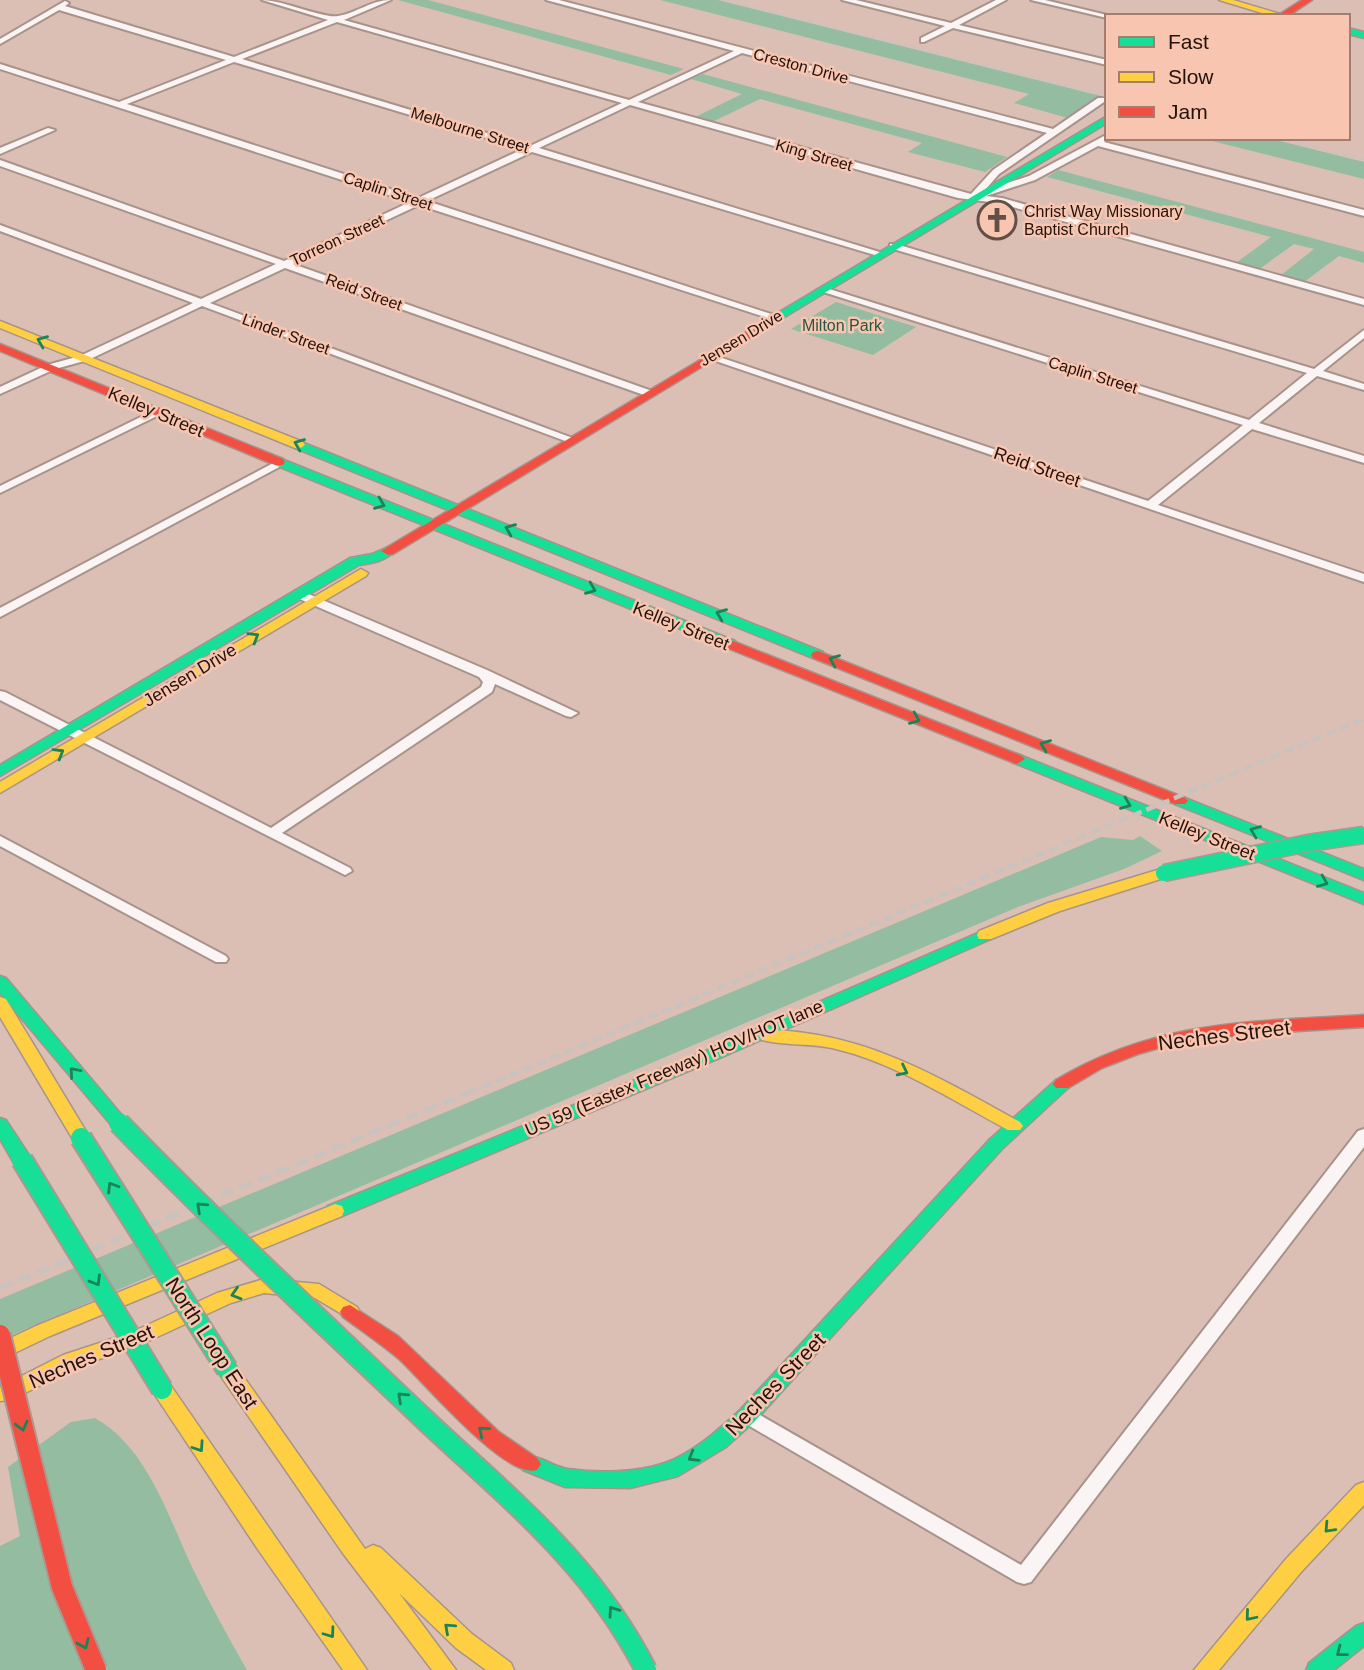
<svg xmlns="http://www.w3.org/2000/svg" width="1364" height="1670" font-family="Helvetica,sans-serif">
	<style>
		.green { fill: #94bca1 }
		.lines { fill: none; stroke-linecap: round; stroke-linejoin: round }
		.street-casing { stroke: #a8938b; stroke-width: 4 }
		.fast-casing { stroke: #a8938b; stroke-width: 3 }
		.slow-casing { stroke: #a8938b; stroke-width: 3 }
		.jam-casing { stroke: #a8938b; stroke-width: 3 }
		.street { fill: #faf5f4; fill-rule: evenodd }
		.fast { fill: #16e098; fill-rule: evenodd }
		.slow { fill: #ffcf43; fill-rule: evenodd }
		.jam { fill: #f24e42; fill-rule: evenodd }
		.rail-far2 { stroke: #cac2bf; stroke-width: 2.5; stroke-dasharray: 6 3.5; stroke-linecap: butt }
		.rail-far1 { stroke: #cac2bf; stroke-width: 4.5; stroke-dasharray: 10 5; stroke-linecap: butt }
		.rail { stroke: #cac2bf; stroke-width: 5; stroke-dasharray: 13 7; stroke-linecap: butt }
		.fast-bridge-far1-casing { stroke: #ae978e; stroke-width: 19; stroke-linecap: butt }
		.fast-bridge-casing { stroke: #ae978e; stroke-width: 24; stroke-linecap: butt }
		.jam-bridge-casing { stroke: #ae978e; stroke-width: 24; stroke-linecap: butt }
		.fast-bridge-far1 { stroke: #16e098; stroke-width: 16 }
		.fast-bridge { stroke: #16e098; stroke-width: 20 }
		.jam-bridge { stroke: #f24e42; stroke-width: 20 }
		.oneway { stroke: #1c8358 }
		.labels { text-anchor: middle; dominant-baseline: central; stroke-width: 5; stroke-linejoin: round; paint-order: stroke }
		.far-street-label { font-size: 16px; fill: #23120a; stroke: #f8c5b1 }
		.far-poi-label { font-size: 16px; fill: #23120a; stroke: #f8c5b1; text-anchor: start }
		.far-park-label { font-size: 16px; fill: #265843; stroke: #f8c5b1 }
		.street-label { font-size: 18px; fill: #23120a; stroke: #f8c5b1 }
		.near-street-label { font-size: 21px; fill: #23120a; stroke: #f8c5b1 }
	</style>
	<rect width="100%" height="100%" fill="#dbbfb4"/>
	<path class="green" d="M398,0H428L684,69L671,75Z
		M660,0H718L1101,96L1068,118L1014,103L1029,94Z
		M703,74L1007,157L985,172L908,152L922,143L760,99L710,123L693,118L742,94L691,79Z
		M1200,138H1268L1364,162V179Z
		M1058,170L1364,252V263L1339,256L1304,282L1280,276L1314,249L1294,244L1258,270L1236,263L1271,237L1047,177Z
		M836,302L916,327L873,355L791,329Z
		M1140,836L1162,851L1124,869L1018,907L0,1340V1299L1101,837L1133,840Z
		M95,1418C148,1448 168,1517 193,1569C210,1604 228,1637 247,1670H0V1546L20,1536L8,1467L71,1422Z"/>
	<g class="lines">
		<defs>
			<path id="street" d="M262,0C283,0 324,19 338,16C357,13 371,0 391,0L344,20L629,100L734,51L546,0H559L1053,129L1098,98H1104V102L999,174L985,190L1029,176L1104,136L1108,139L1104,142L1364,210V216L1098,146L1035,180L986,196L1002,198L1364,299V305L998,203L958,198L630,105L539,148L886,254L878,256L532,152L427,201L780,317L771,319L419,205L293,264L652,391V395H644L285,268L210,303L578,440L576,442H568L202,306L88,360L55,369L0,394V387L47,365L80,356L193,303L0,231V225L201,299L276,264L0,166V160L284,261L410,202L0,69V64L119,102L226,60L59,10L0,44V39L65,1L69,3L65,6L234,57L328,20ZM337,22L622,103L530,146L242,59ZM742,53L1047,133L993,170L971,194L638,102ZM234,62L523,149L418,198L127,104Z
				M842,0H856L951,23L996,0H1006L959,25L1107,60V65L953,28L924,42H921V38L945,26Z
				M1031,0H1045L1111,16H1107V18Z
				M48,128L55,130L0,154V148Z
				M890,244H896L1314,369L1364,330V338L1323,371L1364,384V390L1317,376L1259,423L1364,456V463L1252,429L1158,505L1364,574V582L704,357L705,355H713L1148,501L1243,425L817,290L826,288L1249,420L1307,373L890,248Z
				M155,410L159,411V415L0,493V486Z
				M279,460L283,461V465L0,617V608Z
				M299,590L487,670L578,713L571,717L566,716L495,684L492,692L282,833L350,868L352,871L345,875L0,700V691L5,692L271,828L481,687L483,682L479,677L295,597L293,594L295,591Z
				M0,836L226,956L228,959L226,962H216L0,846Z
				M1364,1129V1147L1031,1582L1024,1584L1017,1582L741,1421L738,1416L741,1411L747,1409L753,1411L1021,1565L1358,1131Z"/>
			<path id="fast" d="M1348,28L1364,32V38L1348,34Z
				M1107,116V123L756,334L746,332Z
				M299,441L823,652L825,655L823,658H813L295,448V442Z
				M279,458L735,641L737,644L735,647H725L275,465V459Z
				M388,547L395,551C385,561 373,563 359,565L0,776V765L350,558L372,554Z
				M1017,754L1364,893V904L1012,762L1009,759L1012,756Z
				M1180,796L1364,869V880L1175,804L1172,801L1175,798Z
				M985,930L993,935L991,939L720,1058L342,1216L335,1218L328,1216L326,1211L328,1206L708,1050Z
				M0,976L6,978L125,1119L128,1123L125,1127H113L0,993Z
				M1062,1078L1068,1080L1071,1084L1068,1088L1002,1149L754,1422L726,1447L678,1476L630,1488L565,1487L523,1470L519,1464L523,1458C539,1453 552,1467 568,1469C598,1473 636,1473 665,1463C693,1453 718,1430 740,1410L990,1139L1056,1080Z
				M0,1118L6,1120L29,1155L31,1160L29,1165H15L0,1139Z
				M1364,1623V1646L1334,1670H1306L1309,1663L1356,1626Z"/>
			<path id="slow" d="M1219,0H1233L1287,16H1272Z
				M0,321L303,442L305,445L299,449L295,448L0,328Z
				M361,569L368,573L366,576L0,793V782Z
				M1164,868L1170,870L1172,873L1170,876L1060,911L991,939H979L977,935L979,931L1048,903Z
				M0,997L6,999L87,1133L90,1138L87,1143H75L0,1017Z
				M768,1030C865,1032 938,1077 1020,1122L1023,1126L1020,1130H1008C952,1100 894,1062 832,1048C809,1043 784,1046 762,1040L759,1036L762,1032Z
				M335,1204L342,1206L344,1211L342,1216L50,1336L0,1360V1343L36,1326Z
				M264,1279L319,1284L357,1307L360,1312L357,1317L350,1319L315,1298L264,1293L231,1303L144,1343L77,1367L11,1400L0,1401V1387L63,1355L130,1333L217,1293Z
				M227,1361L234,1363L365,1549L373,1545L381,1548L472,1634L511,1663L514,1670H486L456,1648L399,1593L456,1670H432L342,1552L220,1375L217,1369L220,1363Z
				M162,1381L169,1383L367,1670H343L259,1551L155,1395L152,1389L155,1383Z
				M1364,1482V1505L1302,1571L1219,1670H1194L1286,1559L1356,1485Z"/>
			<path id="jam" d="M1302,0H1312L1288,16H1277Z
				M752,329L758,332L756,334L393,554L388,555L381,551Z
				M0,344L283,459L285,462L283,465H275L0,351Z
				M730,640L1022,756L1025,759L1017,764L1012,762L725,647L723,644L725,641Z
				M818,651L1185,798L1188,801L1185,804H1175L813,658L811,655L813,652Z
				M1364,1015V1027L1247,1034L1169,1045L1138,1054L1102,1068L1068,1088H1056L1053,1084L1056,1080C1157,1020 1250,1022 1364,1015Z
				M350,1305L398,1336L499,1432L537,1458L541,1464L537,1470C506,1480 423,1381 399,1359C381,1344 362,1331 343,1317L340,1312L343,1307Z"/>
		</defs>
		<use href="#street" class="street-casing"/>
		<use href="#fast" class="fast-casing"/>
		<use href="#slow" class="slow-casing"/>
		<use href="#jam" class="jam-casing"/>
		<use href="#street" class="street"/>
		<use href="#fast" class="fast"/>
		<use href="#slow" class="slow"/>
		<use href="#jam" class="jam"/>
		<path class="rail-far2" d="M724,0L1107,96
			M1277,138L1364,160"/>
		<path class="rail-far1" d="M468,1093L1364,719"/>
		<path class="rail" d="M0,1288L472,1091"/>
		<defs>
			<path id="fast-bridge-far1" d="M1164,873L1308,843L1364,835"/>
			<path id="fast-bridge" d="M119,1123C217,1224 321,1321 423,1418C510,1500 590,1561 646,1670
				M81,1138L227,1369
				M22,1160L162,1389"/>
			<path id="jam-bridge" d="M0,1335L62,1587L96,1670"/>
		</defs>
		<use href="#fast-bridge-far1" class="fast-bridge-far1-casing"/>
		<use href="#fast-bridge" class="fast-bridge-casing"/>
		<use href="#jam-bridge" class="jam-bridge-casing"/>
		<use href="#fast-bridge-far1" class="fast-bridge-far1"/>
		<use href="#fast-bridge" class="fast-bridge"/>
		<use href="#jam-bridge" class="jam-bridge"/>
	</g>
	<defs><path id="oneway-chevron" d="M-2-3.5L2.5 0L-2 3.5" fill="none" stroke-width="1.6" stroke-linecap="round" stroke-linejoin="round" transform="scale(1.75)"/></defs>
	<g class="oneway">
		<use href="#oneway-chevron" transform="translate(42 341) rotate(-158)"/>
		<use href="#oneway-chevron" transform="translate(299 444) rotate(-158)"/>
		<use href="#oneway-chevron" transform="translate(380 504) rotate(22)"/>
		<use href="#oneway-chevron" transform="translate(510 529) rotate(-158)"/>
		<use href="#oneway-chevron" transform="translate(591 589) rotate(22)"/>
		<use href="#oneway-chevron" transform="translate(721 614) rotate(-158)"/>
		<use href="#oneway-chevron" transform="translate(254 637) rotate(-31)"/>
		<use href="#oneway-chevron" transform="translate(834 660) rotate(-158)"/>
		<use href="#oneway-chevron" transform="translate(915 719) rotate(22)"/>
		<use href="#oneway-chevron" transform="translate(1045 745) rotate(-158)"/>
		<use href="#oneway-chevron" transform="translate(59 753) rotate(-31)"/>
		<use href="#oneway-chevron" transform="translate(1126 804) rotate(22)"/>
		<use href="#oneway-chevron" transform="translate(1255 831) rotate(-158)"/>
		<use href="#oneway-chevron" transform="translate(1323 882) rotate(22)"/>
		<use href="#oneway-chevron" transform="translate(903 1071) rotate(26)"/>
		<use href="#oneway-chevron" transform="translate(74 1072) rotate(-131)"/>
		<use href="#oneway-chevron" transform="translate(112 1187) rotate(-122)"/>
		<use href="#oneway-chevron" transform="translate(201 1207) rotate(-137)"/>
		<use href="#oneway-chevron" transform="translate(96 1281) rotate(59)"/>
		<use href="#oneway-chevron" transform="translate(236 1294) rotate(163)"/>
		<use href="#oneway-chevron" transform="translate(402 1397) rotate(-137)"/>
		<use href="#oneway-chevron" transform="translate(22 1426) rotate(76)"/>
		<use href="#oneway-chevron" transform="translate(483 1431) rotate(-140)"/>
		<use href="#oneway-chevron" transform="translate(199 1447) rotate(56)"/>
		<use href="#oneway-chevron" transform="translate(693 1457) rotate(149)"/>
		<use href="#oneway-chevron" transform="translate(1329 1528) rotate(133)"/>
		<use href="#oneway-chevron" transform="translate(613 1611) rotate(-125)"/>
		<use href="#oneway-chevron" transform="translate(1250 1616) rotate(130)"/>
		<use href="#oneway-chevron" transform="translate(449 1628) rotate(-138)"/>
		<use href="#oneway-chevron" transform="translate(330 1633) rotate(54)"/>
		<use href="#oneway-chevron" transform="translate(84 1644) rotate(66)"/>
		<use href="#oneway-chevron" transform="translate(1341 1652) rotate(142)"/>
	</g>
	<defs>
		<symbol id="church-ring" viewBox="-11 -11 22 22"><circle r="9.5" fill="#f8c5b1" stroke="#634f46" stroke-width="1.5"/><path d="M-1.2-6h2.4v3.5h3.3v2.4h-3.3V6h-2.4V-.1h-3.3v-2.4h3.3Z" fill="#634f46"/></symbol>
	</defs>
	<g fill-rule="evenodd">
		<use href="#church-ring" x="975" y="198" width="44" height="44"/>
	</g>
	<g class="labels">
		<g class="far-street-label">
			<text transform="translate(801 66) rotate(15)">Creston Drive</text>
			<text transform="translate(470 130) rotate(17)">Melbourne Street</text>
			<text transform="translate(814 155) rotate(16)">King Street</text>
			<text transform="translate(388 191) rotate(18)">Caplin Street</text>
			<text transform="translate(337 240) rotate(-25)">Torreon Street</text>
			<text transform="translate(364 292) rotate(20)">Reid Street</text>
			<text transform="translate(286 334) rotate(20)">Linder Street</text>
			<text transform="translate(741 338) rotate(-31)">Jensen Drive</text>
			<text transform="translate(1093 375) rotate(17)">Caplin Street</text>
		</g>
		<g class="far-poi-label">
			<text x="1024" y="211">Christ Way Missionary<tspan x="1024" dy="18">Baptist Church</tspan></text>
		</g>
		<g class="far-park-label">
			<text x="842" y="325">Milton Park</text>
		</g>
		<g class="street-label">
			<text transform="translate(156 412) rotate(23)">Kelley Street</text>
			<text transform="translate(1037 467) rotate(19)">Reid Street</text>
			<text transform="translate(681 626) rotate(22)">Kelley Street</text>
			<text transform="translate(190 675) rotate(-31)">Jensen Drive</text>
			<text transform="translate(1207 836) rotate(22)">Kelley Street</text>
			<text transform="translate(674 1068) rotate(-23)">US 59 (Eastex Freeway) HOV/HOT lane</text>
		</g>
		<g class="near-street-label">
			<text transform="translate(1224 1035) rotate(-7)">Neches Street</text>
			<text transform="translate(212 1343) rotate(57)">North Loop East</text>
			<text transform="translate(91 1356) rotate(-23)">Neches Street</text>
			<text transform="translate(775 1384) rotate(-46)">Neches Street</text>
		</g>
	</g>
	<rect x="1105" y="14" width="245" height="126" fill="#f8c5b1" stroke="#a37d6e" stroke-width="2"/>
	<rect x="1119" y="37" width="35" height="10" fill="#16e098" stroke="#a37d6e" stroke-width="2"/>
	<text x="1168" y="49" font-size="21" fill="#23120a">Fast</text>
	<rect x="1119" y="72" width="35" height="10" fill="#ffcf43" stroke="#a37d6e" stroke-width="2"/>
	<text x="1168" y="84" font-size="21" fill="#23120a">Slow</text>
	<rect x="1119" y="107" width="35" height="10" fill="#f24e42" stroke="#a37d6e" stroke-width="2"/>
	<text x="1168" y="119" font-size="21" fill="#23120a">Jam</text>
</svg>
